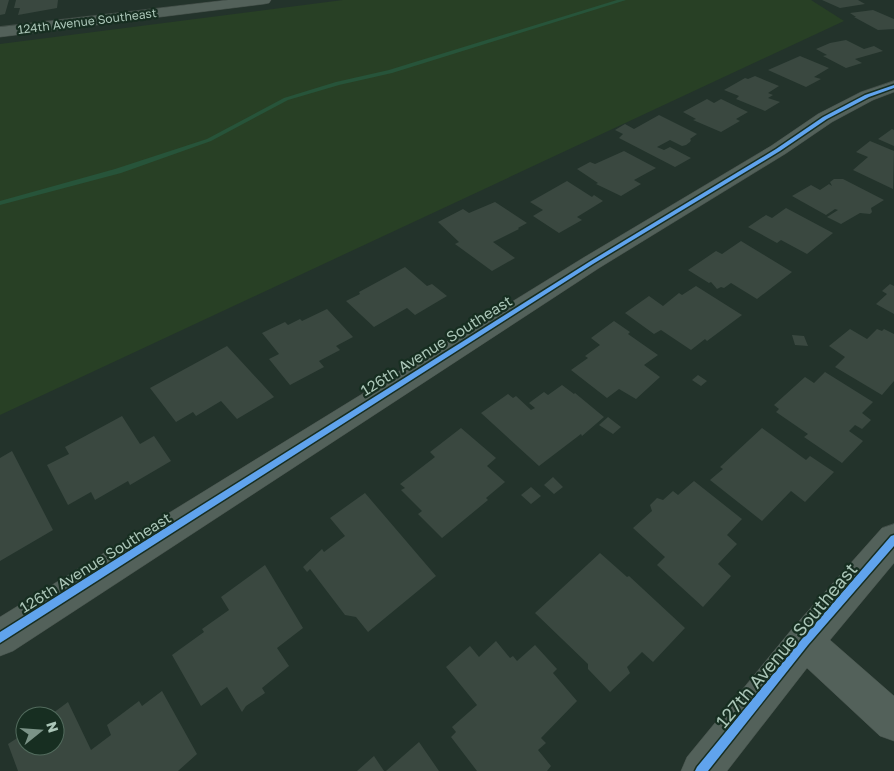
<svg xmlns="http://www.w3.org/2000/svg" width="894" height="771" font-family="'Golos Text',sans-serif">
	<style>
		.green { fill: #284025 }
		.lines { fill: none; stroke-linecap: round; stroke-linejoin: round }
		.stream { fill: #27543a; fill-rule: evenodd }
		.building { fill: #3a4840 }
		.minor-casing { stroke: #424d47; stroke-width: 1 }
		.minor { fill: #53615a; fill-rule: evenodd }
		.cycleway-casing { stroke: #172e21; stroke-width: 3 }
		.cycleway { fill: #60a3ed; fill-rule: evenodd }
		.labels { text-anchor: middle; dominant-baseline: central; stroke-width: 4.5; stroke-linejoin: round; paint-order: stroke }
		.far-street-label { font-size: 12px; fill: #abc6b8; stroke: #172e21 }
		.street-label { font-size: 15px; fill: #abc6b8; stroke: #172e21 }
		.near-street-label { font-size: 18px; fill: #abc6b8; stroke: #172e21 }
	</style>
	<rect width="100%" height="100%" fill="#23332b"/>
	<path class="green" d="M343,0H811L844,21L0,415V44Z"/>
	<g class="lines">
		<path class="stream" d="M617,0H626L392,73L339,85L288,100L211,141L121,173L0,205V201L115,169L207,139L284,98L336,82L389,70Z"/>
	</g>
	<path class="building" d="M0,0H9L5,14L0,15Z
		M16,0H58L57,8L18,15L20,8H14Z
		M822,0H858L865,4L840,8Z
		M873,10L894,19V29L878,30L854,17H856L850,13Z
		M846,40L864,49L874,46L883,51L855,59L862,63L846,68L823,56L827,55L816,49L830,43Z
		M800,56L829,68L814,77L821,79L806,87L768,70Z
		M755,76L779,86L768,93L773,95L768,98L780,102L765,111L736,99L739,96L724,90L745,78L748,79Z
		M707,99L714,103L721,99L748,112L736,119L740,121L721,132L693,120L696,119L683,112Z
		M659,115L697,134L690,139L691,140L690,142L686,145L682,146L670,140L657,147L664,150L670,147L691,158L675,167L619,138L623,134L615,130L625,124L634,129Z
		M892,129L894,130V146L878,139Z
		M870,141L894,151L893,189L853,170L868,157L856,152Z
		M624,151L656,168L634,180L641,184L621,196L596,184L598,183L577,169L590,162L595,164Z
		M834,179H843L884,200L871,208L872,212L870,214L860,213L841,224L827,217L838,210L835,209L826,215L792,196L811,185L820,190L829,184L832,186L830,182Z
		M567,181L592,197L594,195L603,201L577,217L582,220L559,233L533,216L543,210L530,202Z
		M495,202L527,223L518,228L519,229L493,242L515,258L492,271L455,244L459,242L438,222L463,209L469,213Z
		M786,208L833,233L807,254L781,240L777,243L748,227L766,215L772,218Z
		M741,241L792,272L757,299L731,283L724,288L721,287L717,289L711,282L709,283L688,270L716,251L722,254Z
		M405,267L427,286L432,284L447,296L415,315L407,308L374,327L346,301L360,294L359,292Z
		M890,284L894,286V314L876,304L887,294L882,291Z
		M696,286L742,315L707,341L705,339L691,350L661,330L654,334L625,313L649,296L663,306L679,293L682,295Z
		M327,309L353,337L336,346L340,350L319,361L324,367L290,385L269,359L279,354L262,333L285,322L288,325L300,319L302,321Z
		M614,321L630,332L628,334L658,355L644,365L660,377L636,399L619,389L607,398L571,370L588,358L585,356L600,345L591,338Z
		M850,329L867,339L877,329L882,331L884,329L894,334V381L882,395L835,367L845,357L829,346Z
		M792,335L804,336L808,346L795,345Z
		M227,346L274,397L237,419L221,401L196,416L193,412L176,422L150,388Z
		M825,372L873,402L862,413L871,420L862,429L855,425L849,431L863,441L842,463L804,437L808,434L776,412L779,409L774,405L805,377L814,383Z
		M698,375L707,381L701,386L692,380Z
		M562,385L574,394L575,393L604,417L582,436L581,434L539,466L481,413L508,394L513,398L516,396L531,410L535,408L529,403L544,392L548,395Z
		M122,416L140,444L154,436L171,461L130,485L128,481L95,500L91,492L68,505L47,465L69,454L65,447Z
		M608,417L621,427L613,434L599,425Z
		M461,428L496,458L487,466L505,482L486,498L488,500L442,538L418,514L422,511L401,490L405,488L400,484L435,457L430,452Z
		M762,428L806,460L810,456L834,472L805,502L791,491L762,521L710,480L723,469L720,467Z
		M12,451L53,530L0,561V458Z
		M553,477L563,487L554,494L544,485Z
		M694,481L742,519L727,535L737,544L718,564L731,576L703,607L657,565L665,557L633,528L652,511L650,505L657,498L663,500L673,491L678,495Z
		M531,487L541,496L531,504L521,495Z
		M365,493L436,576L368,632L356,617L345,615L310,569L307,572L303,567L322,549L324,552L345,536L330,518Z
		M600,553L627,577L629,576L685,628L653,662L642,652L627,667L630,673L610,692L588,669V664L535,613Z
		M265,565L303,628L277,648L289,666L262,688L265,693L246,706L242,712L227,687L201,706L172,655L204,632L202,629L229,610L221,597Z
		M496,641L510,658L513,656L517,661L535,645L557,669L553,673L577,701L541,738L546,743L538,750L551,766L547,771H477L451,737L456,732L452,727L477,705L446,667L470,646L479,657Z
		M162,691L197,754L178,771H18L8,744L25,733V746H55V716H49L68,702L91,750L111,735L107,725L139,701L142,706Z
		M419,742L439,771H386Z
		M374,756L384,771H357Z"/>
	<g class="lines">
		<defs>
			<path id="minor" d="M228,0H271L269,3L264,4L0,37V27Z
				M894,81V92L873,100L832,122L785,154L599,268L13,651L0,656V617L583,258L771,146L818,114L861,92Z
				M894,524V563L830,640L894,696V741L880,736L807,668L727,771H681L687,757L792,629L882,528Z"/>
		</defs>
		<use href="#minor" class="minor-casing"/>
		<use href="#minor" class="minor"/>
		<defs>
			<path id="cycleway" d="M894,85V88L869,97L827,119L780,151L593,264L0,643V632L589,262L776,149L823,117L865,95Z
				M894,535V546L808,645L708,771H695L697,767L802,639L891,536Z"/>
		</defs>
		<use href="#cycleway" class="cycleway-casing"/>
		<use href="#cycleway" class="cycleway"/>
	</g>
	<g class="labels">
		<g class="far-street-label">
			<text transform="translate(87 21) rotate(-7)">124th Avenue Southeast</text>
		</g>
		<g class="street-label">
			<text transform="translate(436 345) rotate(-32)">126th Avenue Southeast</text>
			<text transform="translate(95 562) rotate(-32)">126th Avenue Southeast</text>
		</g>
		<g class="near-street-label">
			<text transform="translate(786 645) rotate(-50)">127th Avenue Southeast</text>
		</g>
	</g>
	<g transform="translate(40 731) rotate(73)"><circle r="24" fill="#172e21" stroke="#526b5d"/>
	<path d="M0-4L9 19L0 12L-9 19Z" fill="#7b9387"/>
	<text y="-8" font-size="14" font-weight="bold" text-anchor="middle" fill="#abc6b8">N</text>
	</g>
</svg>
